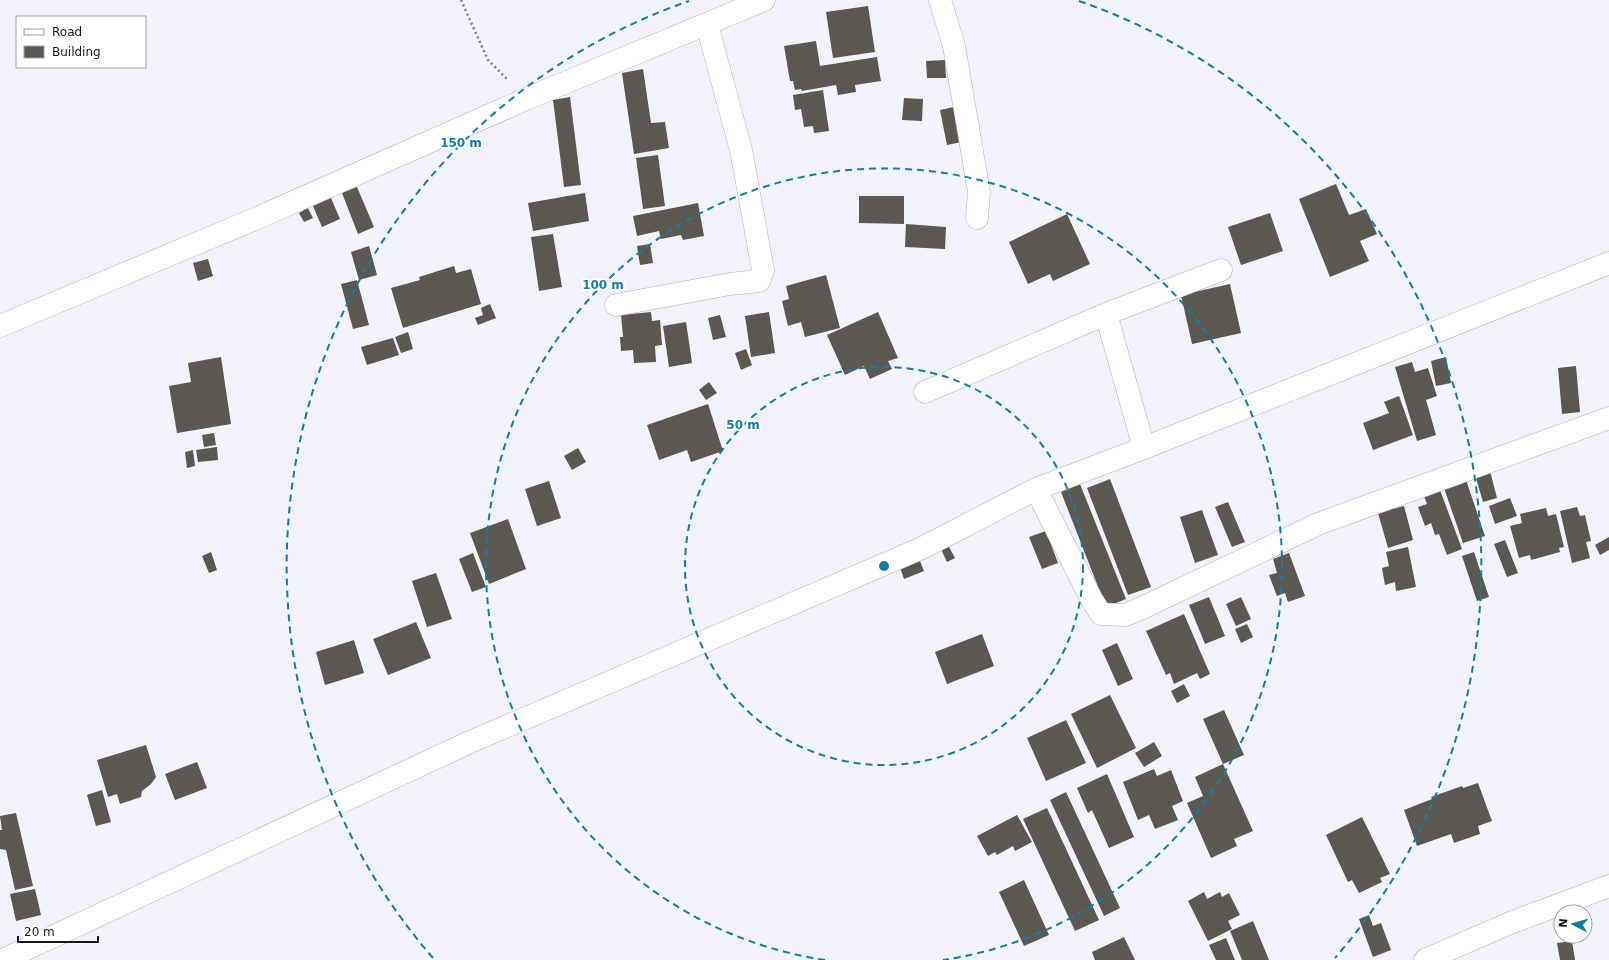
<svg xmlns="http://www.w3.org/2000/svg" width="1609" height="960" font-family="'DejaVu Sans',sans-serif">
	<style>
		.building { fill: #5b5751 }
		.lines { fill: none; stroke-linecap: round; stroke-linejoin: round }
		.minor-casing { stroke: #b0b0b8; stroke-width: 23 }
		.path { stroke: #7f7f84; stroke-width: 2.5; stroke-dasharray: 2 3; stroke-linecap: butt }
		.minor { stroke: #fff; stroke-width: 22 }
		.ring { fill: none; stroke: #127ea7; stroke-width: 2; stroke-dasharray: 7 5 }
		.centre { fill: #127ea7; stroke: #fff; stroke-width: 2 }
		.ring-label { font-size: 12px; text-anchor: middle; font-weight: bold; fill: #127ea7; stroke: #fff; stroke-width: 4; stroke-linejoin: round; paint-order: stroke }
	</style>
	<rect width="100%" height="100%" fill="#f2f2fa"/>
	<path class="building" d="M868,6L875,52L833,58L826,12Z
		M816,41L820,66L877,57L881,81L855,85L856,92L838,95L836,85L802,91L801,89L795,90L793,81H790L784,46Z
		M945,60L946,78H927L926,61Z
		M643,69L651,123L665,122L669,148L634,154L622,73Z
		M823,90L829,131L814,133L813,126L804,127L801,109L795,110L793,95Z
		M570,97L581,185L564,187L553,100Z
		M904,98L923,99L922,121L902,120Z
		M954,107L962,142L947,145L940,110Z
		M658,155L665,206L643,209L636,158Z
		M1336,184L1349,215L1366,209L1377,234L1360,241L1369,261L1330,277L1299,199Z
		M357,187L374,227L358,234L342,193Z
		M585,193L589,221L533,231L528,203Z
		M859,196H904V224L859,223Z
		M331,198L340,219L322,227L313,206Z
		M698,203L704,236L683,240L681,235L661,239L659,231L637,236L633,216Z
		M308,208L313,218L304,222L299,213Z
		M1270,213L1283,251L1241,265L1228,227Z
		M1067,214L1090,264L1053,281L1050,274L1028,284L1009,242Z
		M906,224L946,227L945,249L905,247Z
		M553,234L562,287L539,291L531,237Z
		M650,244L653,263L640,265L637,246Z
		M369,246L377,275L359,280L351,252Z
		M208,259L213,276L198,281L193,263Z
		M454,266L456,273L471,269L481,304L403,328L391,288L420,280L419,277Z
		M826,275L840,328L805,337L801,322L788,326L782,301L789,299L786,286Z
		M357,280L369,325L353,329L341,284Z
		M1230,284L1241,333L1192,344L1181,295Z
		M490,304L496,318L478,325L475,318L483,315L481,308Z
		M651,312L652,321L660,320L662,345L655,346L656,362L634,363L633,350L621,351L620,337H623L621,315Z
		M769,312L775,353L751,357L745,316Z
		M878,312L898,358L888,361L892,369L870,379L864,366L845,375L827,335Z
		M720,315L726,337L713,340L708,318Z
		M686,322L692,363L669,367L663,326Z
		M408,332L413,349L401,353L395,337Z
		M393,338L399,355L367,365L361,347Z
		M746,349L752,365L741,370L735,353Z
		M221,357L231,424L177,433L169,386L191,382L188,363Z
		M1446,357L1451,383L1436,386L1431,361Z
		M1412,362L1415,372L1428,368L1437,396L1426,400L1436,435L1417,441L1395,367Z
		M1576,366L1580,412L1562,414L1558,368Z
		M709,382L717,393L706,400L699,390Z
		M1399,396L1413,435L1373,450L1363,423L1389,413L1384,402Z
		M708,404L723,451L691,462L687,450L659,460L647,425Z
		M214,433L216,445L204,447L202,435Z
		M217,447L218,460L198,462L196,450Z
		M578,448L586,462L572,470L564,456Z
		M193,450L195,466L187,468L185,452Z
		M1490,471L1497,498L1483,502L1475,475Z
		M1110,479L1151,587L1128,595L1087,488Z
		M1466,480L1485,536L1463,543L1444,488Z
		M549,481L561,518L537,526L525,489Z
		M1080,484L1126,599L1106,607L1061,492Z
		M1440,490L1462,549L1447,555L1439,534L1435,535L1431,523L1425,526L1418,507L1427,504L1424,496Z
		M1510,498L1517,516L1495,524L1489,506Z
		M1228,502L1245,542L1232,547L1215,507Z
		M1404,506L1413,540L1388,548L1378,513Z
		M1577,507L1580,516L1585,515L1591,541L1586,542L1590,558L1572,563L1560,511Z
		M1546,508L1548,516L1556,514L1564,547L1559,548L1560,552L1531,560L1530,555L1519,558L1510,526L1522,523L1520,514Z
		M1202,510L1218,555L1195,563L1180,517Z
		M508,519L526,569L489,584L470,533Z
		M1046,531L1058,563L1042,569L1029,537Z
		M1609,537V550L1600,555L1595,545Z
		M1505,540L1518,573L1507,577L1494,544Z
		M948,545L955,558L947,562L941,549Z
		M1408,547L1416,587L1396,591L1395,582L1385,585L1382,568L1389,566L1386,552Z
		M211,552L217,570L209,573L202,556Z
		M1474,552L1489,597L1477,601L1462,556Z
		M473,553L486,587L472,592L459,559Z
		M1289,553L1305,596L1288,602L1285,593L1277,596L1269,575L1277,573L1273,559Z
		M918,556L924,571L904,579L899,564Z
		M436,573L452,619L427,627L412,581Z
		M1209,597L1225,636L1205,644L1189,605Z
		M1241,597L1251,619L1236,626L1226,604Z
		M1184,614L1210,674L1200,679L1197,673L1174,684L1170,673L1166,675L1146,631Z
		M416,622L431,658L388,675L373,639Z
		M1247,624L1253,637L1241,643L1235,629Z
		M982,634L994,666L947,684L935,652Z
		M354,640L364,673L325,685L316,652Z
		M1117,643L1133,679L1118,686L1102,650Z
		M1184,684L1190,696L1177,703L1171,691Z
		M1110,695L1136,748L1097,768L1071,714Z
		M1224,710L1244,755L1223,764L1253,831L1234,839L1237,846L1211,858L1187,803L1203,796L1195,777L1223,764L1203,719Z
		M1066,720L1086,763L1046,781L1027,738Z
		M1154,742L1162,756L1144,767L1135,753Z
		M146,745L156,777L151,784L142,791L141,797L120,804L117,794L108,797L97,760Z
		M197,762L207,788L175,800L165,774Z
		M1154,769L1157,776L1171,770L1183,801L1172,806L1178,820L1155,829L1149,815L1138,820L1123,782Z
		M1107,774L1134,837L1109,848L1092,810L1088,813L1077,788Z
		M1478,783L1492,821L1478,826L1480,834L1454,843L1451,834L1417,846L1404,810L1432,799L1431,797L1462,786L1463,788Z
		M102,790L111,822L96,826L87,795Z
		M1066,792L1120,908L1104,916L1050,800Z
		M1047,808L1099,920L1075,931L1023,819Z
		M16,813L33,886L15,890L6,850L0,849V830H2L0,816Z
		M1017,815L1032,842L1015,851L1013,846L997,855L995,852L988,856L977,836Z
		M1362,817L1390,874L1380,878L1382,882L1359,893L1352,880L1348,882L1326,835Z
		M1024,880L1049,935L1024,946L999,892Z
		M35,889L41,915L16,921L10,894Z
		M1204,892L1207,899L1220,892L1222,897L1229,893L1240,915L1228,921L1232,929L1208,941L1188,901Z
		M1369,915L1373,926L1381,923L1391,950L1373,957L1359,919Z
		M1253,921L1269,960H1242L1230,931Z
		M1124,937L1135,960H1095L1092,952Z
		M1226,938L1235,960H1216L1209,945Z
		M1572,941L1575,960H1560L1557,943Z"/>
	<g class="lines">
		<defs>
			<path id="minor" d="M940,0L954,46L979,192L977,218
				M616,305L730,284L759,281L763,270L741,150L707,25
				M1106,314L1144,448
				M0,326L255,219L526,99L764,0
				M925,392L1106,314L1221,270
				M1036,489L1092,600L1101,614L1125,615L1142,608L1318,524L1609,418
				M5,959L470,742L922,548L1036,489L1144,448L1609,263
				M1425,960L1510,923L1609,886"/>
		</defs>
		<use href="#minor" class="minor-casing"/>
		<path class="path" d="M461,0L488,60L508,80"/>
		<use href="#minor" class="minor"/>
	</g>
	<g class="ring">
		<circle cx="884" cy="566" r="199"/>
		<path d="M825 960A398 398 0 1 1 943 960"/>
		<path d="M433 958A598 598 0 0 1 689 1M1079 1A598 598 0 0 1 1335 958"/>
	</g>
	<circle cx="884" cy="566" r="6" class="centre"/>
	<g class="ring-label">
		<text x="461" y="147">150 m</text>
		<text x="603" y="289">100 m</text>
		<text x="743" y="429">50 m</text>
	</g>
	<rect x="16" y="16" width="130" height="52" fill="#ffffff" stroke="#a3a3a4"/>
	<rect x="24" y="29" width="20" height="6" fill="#ffffff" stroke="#a3a3a4"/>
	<text x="52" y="36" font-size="12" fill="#18181b">Road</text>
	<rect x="24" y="46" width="20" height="12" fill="#5b5751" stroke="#a3a3a4"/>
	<text x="52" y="56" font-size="12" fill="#18181b">Building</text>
	<g transform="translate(1573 924) rotate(276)"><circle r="19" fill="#ffffff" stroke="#a3a3a4"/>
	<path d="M0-3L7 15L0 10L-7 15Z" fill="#127ea7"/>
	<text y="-6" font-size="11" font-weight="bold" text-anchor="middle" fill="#18181b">N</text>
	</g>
	<path d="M18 936v6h80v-6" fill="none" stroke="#18181b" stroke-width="2"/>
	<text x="24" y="936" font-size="12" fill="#18181b" stroke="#ffffff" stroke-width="3" paint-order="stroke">20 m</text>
</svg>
